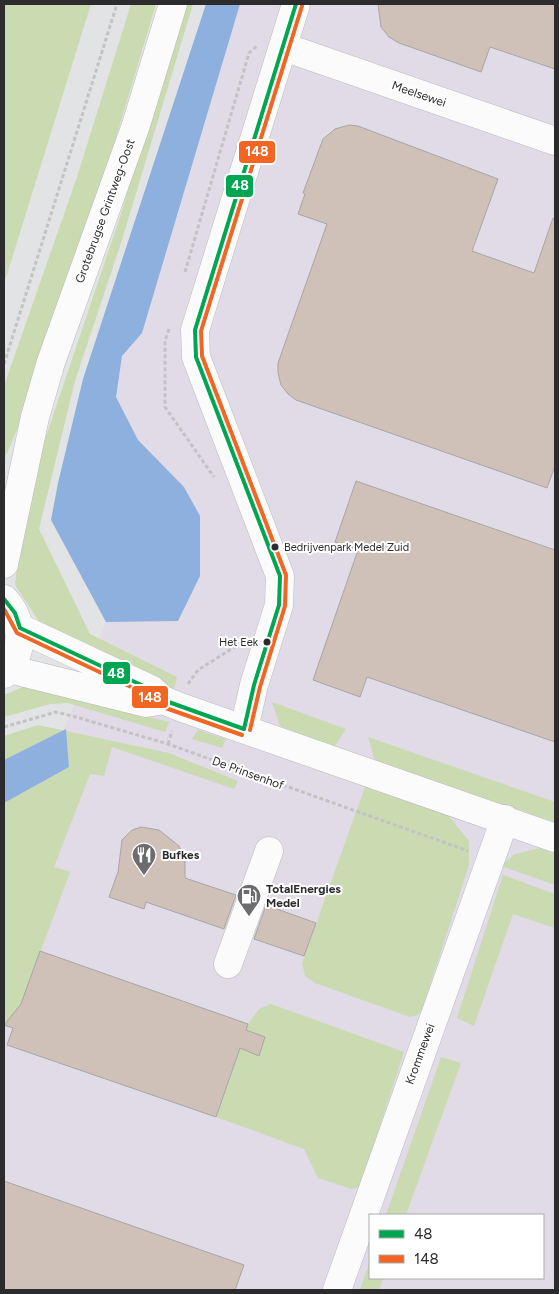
<svg xmlns="http://www.w3.org/2000/svg" width="559" height="1294" font-family="Figtree,sans-serif">
	<style>
		.industrial { fill: #e0dbe7; fill-rule: evenodd }
		.green { fill: #cadab1 }
		.water { fill: #8db0df }
		.building { fill: #cfc0b8; stroke: #a7a6a7 }
		.lines { fill: none; stroke-linecap: round; stroke-linejoin: round }
		.minor-casing { stroke: #bbbbbd; stroke-width: 29 }
		.path { stroke: #c3c3c4; stroke-width: 3; stroke-dasharray: 4 2.5; stroke-linecap: butt }
		.minor { stroke: #fbfbfb; stroke-width: 28 }
		.bus-1-casing { stroke: #fff; stroke-width: 8 }
		.bus-2-casing { stroke: #fff; stroke-width: 8 }
		.bus-1 { stroke: #00a651; stroke-width: 4 }
		.bus-2 { stroke: #f26522; stroke-width: 4 }
		.bus-dot { fill: #2c2c2e; stroke: #fff; stroke-width: 2 }
		.labels { text-anchor: middle; dominant-baseline: central; stroke-width: 4; stroke-linejoin: round; paint-order: stroke }
		.bus-label { font-size: 11px; fill: #2c2c2e; stroke: #fff; text-anchor: start }
		.street-label { font-size: 12px; fill: #2c2c2e; stroke: #fff }
		.poi-label { font-size: 12px; font-weight: bold; fill: #2c2c2e; stroke: #fff; text-anchor: start }
		.line-badge { stroke: #fff; stroke-width: 2 }
		.badge-label { font-size: 14px; text-anchor: middle; font-weight: bold; fill: #fff }
	</style>
	<rect width="100%" height="100%" fill="#e2e3e5"/>
	<path class="industrial" d="M222,4H555V1290H4V772L59,743L106,622L122,501L98,406ZM370,1215H543V1278H370Z"/>
	<path class="green" d="M4,4H91L4,284Z
		M131,4H156L103,181L22,418L4,460V386L77,177Z
		M182,4H193L121,243L75,381L39,529L90,634L177,677L174,689L81,648L40,623L15,585L23,514L27,493L121,214Z
		M32,683L95,704L169,722L165,732L68,703L50,704L4,717V695Z
		M272,702L346,729L334,747L280,726Z
		M38,725L169,753L238,781L234,789L112,747L104,776L90,774L54,867L70,872L21,1004L4,1026V803L69,767L66,730L4,760V736Z
		M198,730L226,739L222,748L192,739Z
		M368,737L555,802V822L376,764Z
		M365,787L447,814L469,841V865L422,1010L418,1015L410,1017L315,983L305,976L302,963Z
		M540,848L555,854V885L501,866L515,854Z
		M503,875L555,894V928L513,914L474,1026L457,1018Z
		M271,1004L404,1052L360,1187L352,1189L318,1178L304,1149L216,1117L248,1024L259,1009Z
		M441,1057L461,1063L406,1215H386Z
		M370,1261V1278H383L379,1290H360Z"/>
	<path class="water" d="M206,4H240L142,333L122,356L116,397L138,440L184,487L200,516V576L178,621L106,622L51,520L58,483L83,379Z
		M66,729L69,767L4,803V760Z"/>
	<path class="building" d="M378,4H555V69L490,47L481,72L399,43L389,37L381,27Z
		M349,125L358,126L498,179L472,251L534,273L553,218L555,219V466L547,488L296,400L288,394L281,385L278,373V363L327,224L298,214L305,194L303,193L323,139L335,129Z
		M356,481L555,550V742L367,677L360,697L313,680L358,550L335,542Z
		M141,827L159,830L179,846L185,859V878L236,895L224,929L146,902L144,909L109,897L118,872L122,840L132,830Z
		M266,905L316,923L304,956L254,939Z
		M40,951L248,1024L246,1030L265,1037L259,1056L240,1048L216,1117L7,1045L13,1028L4,1025L21,1004Z
		M4,1181L244,1265L235,1290H4Z"/>
	<g class="lines">
		<defs>
			<path id="minor" d="M284,47L555,141
				M4,564L35,417L51,362L136,125L173,4
				M4,599C24,619 25,654 4,674
				M20,628L152,690L163,700L180,707L555,838
				M9,669L146,703L159,701
				M244,729L254,685L279,605L280,576L196,357L195,330L296,4
				M228,964L269,851
				M337,1290L505,819"/>
		</defs>
		<use href="#minor" class="minor-casing"/>
		<path class="path" d="M185,272L249,53L257,46
			M169,329L165,341V407L214,477
			M4,364L117,4
			M188,684L198,670L241,643
			M4,727L56,712L76,717L168,744L468,851
			M168,744L172,731"/>
		<use href="#minor" class="minor"/>
		<defs>
			<path id="bus-1" d="M4,599L15,613L20,628L152,690L163,700L244,729
				M244,729L254,685L279,605L280,576L196,357L195,330L296,4"/>
			<path id="bus-2" d="M4,609L17,633L148,695L160,706L242,735
				M250,730L260,687L285,606L286,575L202,356L201,331L302,6"/>
		</defs>
		<use href="#bus-1" class="bus-1-casing"/>
		<use href="#bus-2" class="bus-2-casing"/>
		<use href="#bus-1" class="bus-1"/>
		<use href="#bus-2" class="bus-2"/>
	</g>
	<defs>
		<symbol id="restaurant-pin" viewBox="-11 -11 22 30"><path d="M0 17L-7.5 6A9.5 9.5 0 1 1 7.5 6Z" fill="#6c6c6e" stroke="#fff"/><path d="M-5-6h1v4h1v-4h1v4h1v-4h1v5L-1.5 .5V6h-2V.5L-5-1ZM5-6V6H3V1.5H1.5Q1.5-4 5-6Z" fill="#fff"/></symbol>
		<symbol id="fuel-pin" viewBox="-11 -11 22 30"><path d="M0 17L-7.5 6A9.5 9.5 0 1 1 7.5 6Z" fill="#6c6c6e" stroke="#fff"/><path d="M-5.5-6h7V0h2V4h1.3V-2.5L3-4.5l.8-.8L6-3V5H2.5V1h-1V6h-7ZM-4.2-4.7v3.2H.2V-4.7Z" fill="#fff"/></symbol>
	</defs>
	<g fill-rule="evenodd">
		<use href="#restaurant-pin" x="130" y="841" width="28" height="38"/>
		<use href="#fuel-pin" x="235" y="882" width="28" height="38"/>
	</g>
	<g class="bus-dot">
		<circle cx="275" cy="547" r="4.5"/>
		<circle cx="267" cy="642" r="4.5"/>
	</g>
	<g class="labels">
		<g class="bus-label">
			<text x="284" y="547">Bedrijvenpark Medel Zuid</text>
			<text x="258" y="642" text-anchor="end">Het Eek</text>
		</g>
		<g class="street-label">
			<text transform="translate(419 94) rotate(19)">Meelsewei</text>
			<text transform="translate(105 211) rotate(-70)">Grotebrugse Grintweg-Oost</text>
			<text transform="translate(248 773) rotate(20)">De Prinsenhof</text>
			<text transform="translate(420 1054) rotate(-70)">Krommewei</text>
		</g>
		<g class="poi-label">
			<text x="162" y="855">Bufkes</text>
			<text x="266" y="889">TotalEnergies<tspan x="266" dy="14">Medel</tspan></text>
		</g>
	</g>
	<g class="line-badge">
		<rect x="238" y="140" width="38" height="24" rx="5" fill="#f26522"/>
		<rect x="225" y="174" width="29" height="24" rx="5" fill="#00a651"/>
		<rect x="102" y="661" width="29" height="24" rx="5" fill="#00a651"/>
		<rect x="131" y="685" width="38" height="24" rx="5" fill="#f26522"/>
	</g>
	<g class="badge-label">
		<text x="257" y="156">148</text>
		<text x="240" y="190">48</text>
		<text x="116" y="678">48</text>
		<text x="150" y="702">148</text>
	</g>
	<rect width="559" height="1294" fill="none" stroke="#2c2c2e" stroke-width="10"/>
	<rect x="369" y="1214" width="175" height="65" fill="#ffffff" stroke="#ababab"/>
	<rect x="379" y="1230" width="25" height="8" fill="#00a651" stroke="#ababab"/>
	<text x="414" y="1239" font-size="15" fill="#2c2c2e">48</text>
	<rect x="379" y="1255" width="25" height="8" fill="#f26522" stroke="#ababab"/>
	<text x="414" y="1264" font-size="15" fill="#2c2c2e">148</text>
</svg>
